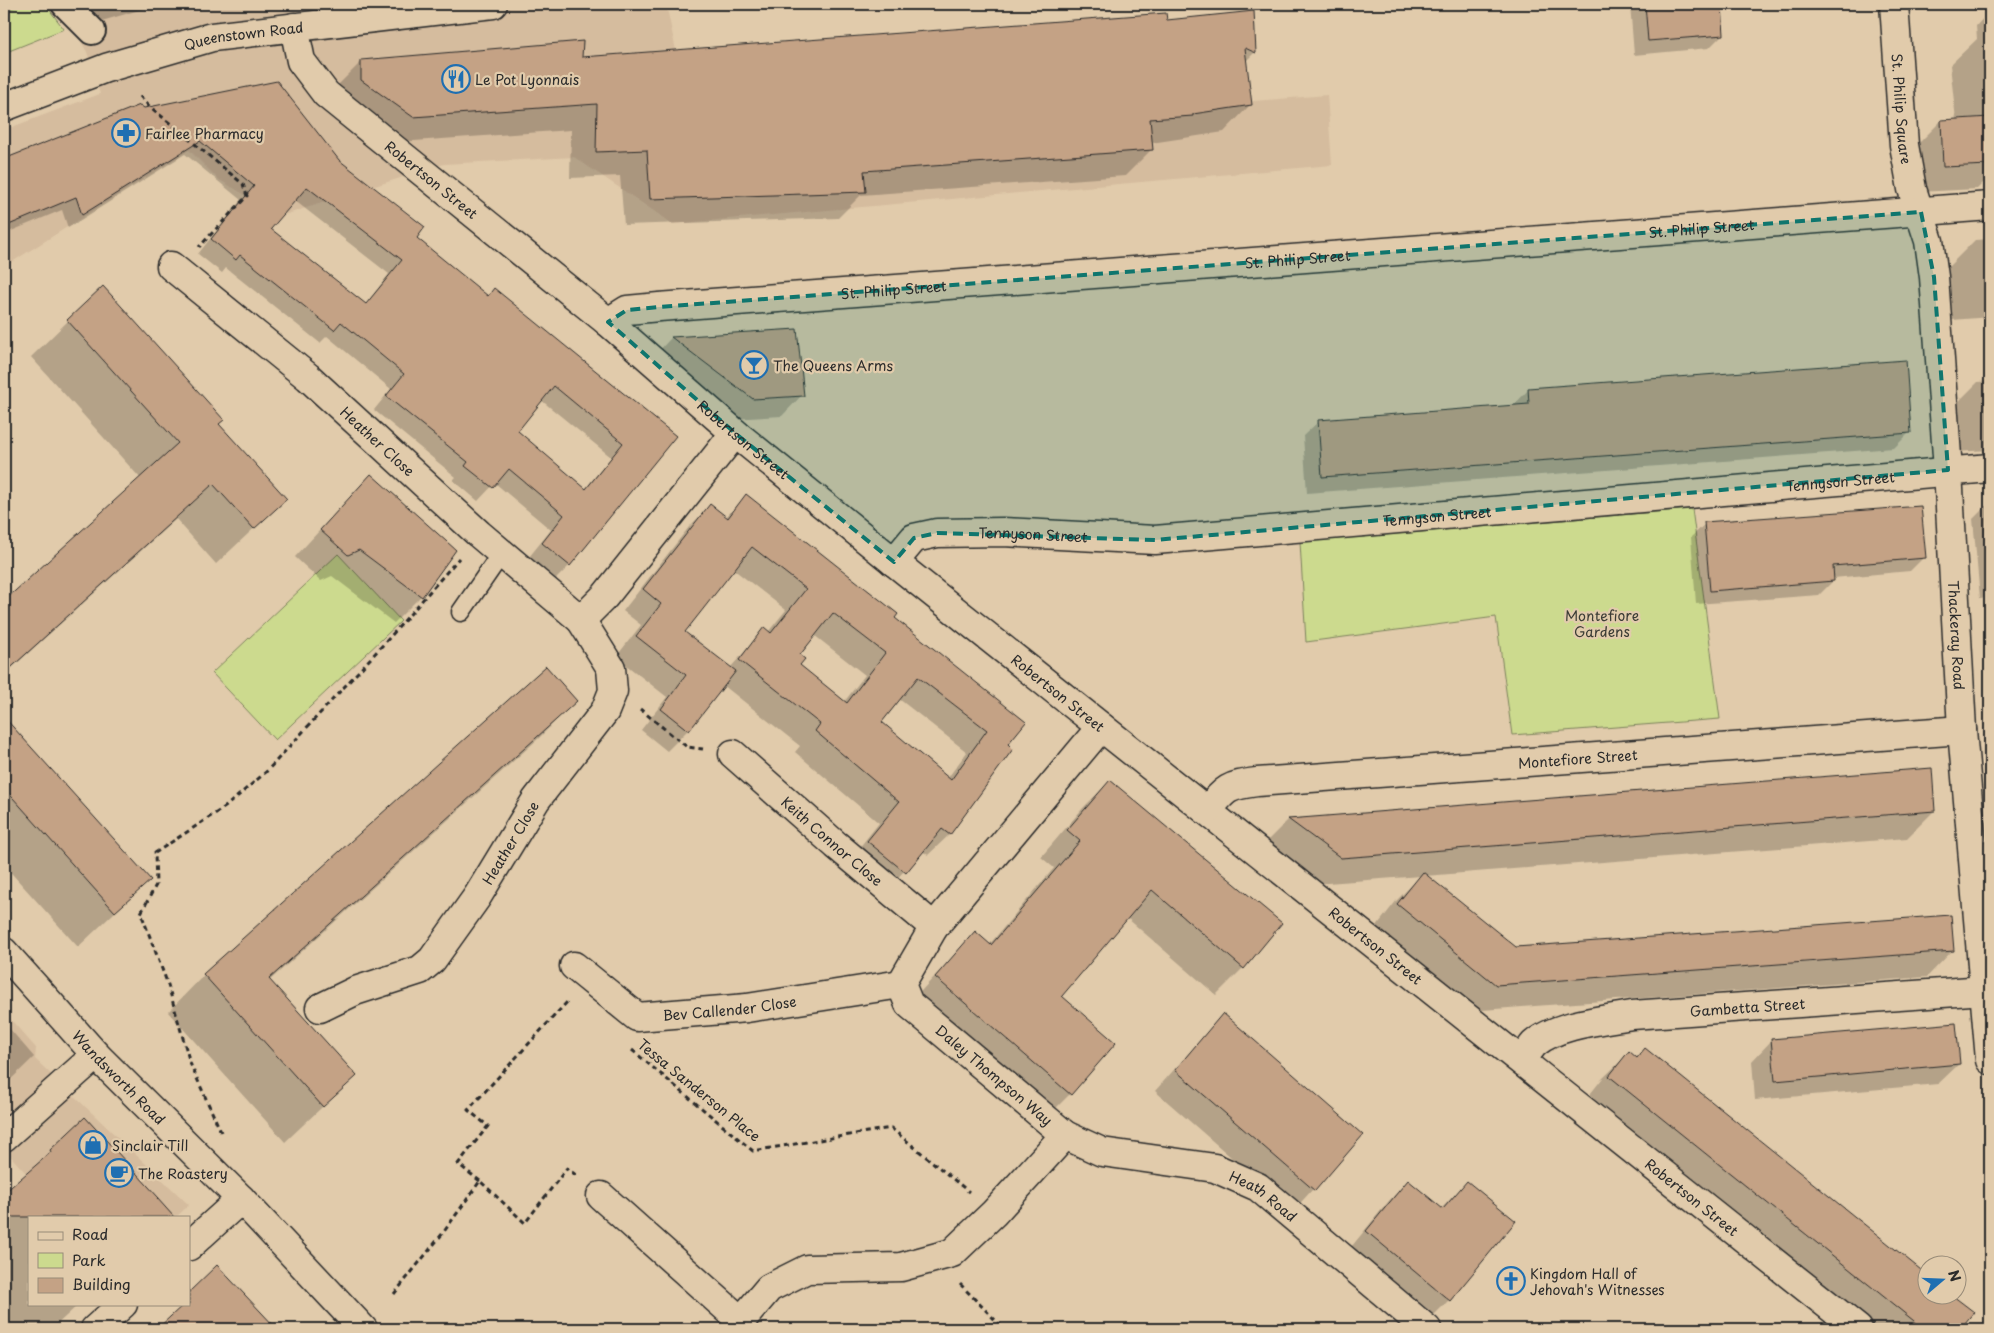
<svg xmlns="http://www.w3.org/2000/svg" width="1994" height="1333" font-family="'Playpen Sans',sans-serif">
	<style>
		.built { fill: #d5bc9e }
		.green { fill: #ccda8e; stroke: #7c825c }
		.shadow { fill: #0003; fill-rule: evenodd }
		.building { fill: #c4a285; stroke: #2b2b2b; fill-rule: evenodd }
		.lines { fill: none; stroke-linecap: round; stroke-linejoin: round }
		.service-casing { stroke: #2b2b2b; stroke-width: 21 }
		.pedestrian-casing { stroke: #2b2b2b; stroke-width: 30 }
		.minor-casing { stroke: #2b2b2b; stroke-width: 31 }
		.primary-casing { stroke: #2b2b2b; stroke-width: 31 }
		.path { stroke: #2b2b2b; stroke-width: 3; stroke-dasharray: 5 4; stroke-linecap: butt }
		.service { stroke: #e1cbab; stroke-width: 18 }
		.pedestrian { stroke: #e1cbab; stroke-width: 26 }
		.minor { stroke: #e1cbab; stroke-width: 28 }
		.primary { stroke: #e1cbab; stroke-width: 28 }
		.marked { fill: #0f766e; fill-opacity: 0.2; stroke: #0f766e; stroke-width: 4; stroke-dasharray: 10 6; stroke-linejoin: round }
		.labels { text-anchor: middle; dominant-baseline: central; stroke-width: 4.5; stroke-linejoin: round; paint-order: stroke }
		.street-label { font-size: 14px; fill: #2b2b2b; stroke: #e1cbab }
		.poi-label { font-size: 14px; fill: #2b2b2b; stroke: #e1cbab; text-anchor: start }
		.park-label { font-size: 14px; fill: #3b3c35; stroke: #e1cbab }
	</style>
	<rect width="100%" height="100%" fill="#e1cbab"/>
	<filter id="ink" filterUnits="userSpaceOnUse"><feTurbulence type="fractalNoise" baseFrequency=".02" numOctaves="2"/><feDisplacementMap in="SourceGraphic" scale="10" xChannelSelector="R" yChannelSelector="G"/><feConvolveMatrix kernelMatrix="1 2 1 2 8 2 1 2 1" color-interpolation-filters="sRGB"/></filter>
	<g filter="url(#ink)">
		<path class="built" d="M60,4H666L697,148L1327,95L1332,165L673,224L574,157L444,164L281,216L218,179L189,150L4,267V130L100,94L87,52Z
			M4,1012L36,1048L35,1059L189,1205L176,1217H66L4,1149Z"/>
		<path class="green" d="M22,4H45L64,29L4,53V11Z
			M1692,509L1720,719L1512,735L1496,617L1306,642L1300,542Z
			M338,554L401,621L275,740L212,673Z"/>
		<path class="shadow" d="M43,4H160L71,30Z
			M1630,4H1721L1723,34L1709,48L1634,55Z
			M1990,11V176L1977,189L1918,192L1916,146L1941,121L1956,120L1950,65L1977,39L1976,26Z
			M1253,13L1255,52L1245,62L1250,105L1224,132L1151,143V150L1125,176L861,195L838,218L624,225L620,176L570,178L571,130L386,143L335,88L362,61L581,59L1166,22Z
			M139,106L144,110L338,161L415,238L487,297L674,436L569,566L556,579L529,557L551,530L495,483L478,501L453,480L456,477L374,410L391,389L327,336L320,343L226,268L222,273L198,254L241,200L185,154L68,228L62,210L4,234V161ZM294,200L389,274L365,305L270,229ZM541,400L611,457L585,489L516,431Z
			M1990,239V317L1952,320L1948,267L1975,240Z
			M68,321L218,424L285,499L216,564L176,519L4,675V603L141,479L31,357Z
			M796,330L802,395L782,416L732,419L652,358L671,338Z
			M1990,381V450L1954,452L1952,408L1978,382Z
			M1529,389L1909,433L1894,448L1307,493L1303,436L1319,421L1513,406Z
			M371,475L455,551L421,596L394,623L332,576L321,581L295,557Z
			M746,496L893,618L1012,749L949,835L928,855L922,851L884,893L847,863L879,823L795,752L800,746L723,685L688,730L667,751L641,730L667,697L616,657L641,625L623,611L689,527L710,506L725,518ZM733,569L786,610L768,632L765,629L730,668L683,632ZM814,635L865,675L844,702L798,666L799,656ZM899,699L967,752L947,779L881,723Z
			M1990,502V597L1980,598L1973,519Z
			M1705,524L1924,557L1910,571L1833,578V581L1819,595L1696,604L1691,537Z
			M545,667L575,701L539,738L269,981L355,1076L285,1142L168,1012L204,975Z
			M4,718L149,880L78,947L4,865Z
			M1930,769L1934,811L1907,838L1425,876L1515,948L1953,950L1927,977L1469,1011L1372,932L1397,900L1421,876L1314,884L1262,846L1288,820Z
			M1110,781L1280,923L1243,968L1216,995L1127,918L1060,996L1070,1094L1044,1120L909,1004L975,933L989,945L1054,868L1041,857L1083,808Z
			M1223,1015L1362,1135L1293,1211L1155,1091Z
			M4,1022L34,1057L4,1086Z
			M1772,1040L1959,1064L1938,1084L1755,1100L1752,1061Z
			M1645,1050L1926,1276V1296H1951L1972,1312L1958,1329H1865L1583,1103L1602,1079L1629,1053L1636,1058Z
			M51,1151L155,1198L29,1217V1304H79L52,1329H4V1195Z
			M1408,1181L1441,1209L1467,1182L1449,1300L1429,1320L1347,1252L1388,1202Z
			M217,1267L275,1329H160L181,1308L179,1304H189V1294Z"/>
		<path class="building" d="M1645,4H1722L1724,35L1648,41Z
			M1254,11L1256,53L1245,48L1252,105L1193,114V116L1150,119L1153,150L864,171L866,192L650,199L647,150L596,152L597,104L413,117L361,80V60L583,41L582,57L1166,13L1167,20Z
			M277,81L339,160L425,227L417,238L488,296L494,288L676,436L570,566L542,543L564,515L509,469L493,488L465,466L468,462L386,396L404,374L341,322L334,330L240,255L236,260L211,239L254,186L200,141L82,215L76,197L4,227V159L140,105L144,108ZM307,187L402,260L366,304L271,229ZM554,386L623,443L586,489L518,431Z
			M1990,117V165L1943,167L1941,120Z
			M103,286L224,420L219,424L287,499L254,529L213,484L4,674V601L178,443L67,320Z
			M797,329L804,396L753,399L671,337Z
			M1906,360L1911,433L1322,477L1318,420L1529,404L1528,388Z
			M371,474L456,550L422,597L359,550L348,555L320,530Z
			M746,494L898,614L895,618L1026,722L1008,744L1013,749L950,835L942,829L906,873L867,841L899,802L815,731L820,724L739,660L764,627L771,633L806,589L752,547L685,632L736,671L689,731L661,709L686,675L636,636L661,604L643,589L710,504L728,518ZM833,613L885,653L847,703L800,665L805,659L800,655ZM918,677L987,730L951,780L882,722Z
			M1921,506L1926,558L1833,566L1834,581L1710,591L1704,522Z
			M546,666L577,701L269,979L357,1076L323,1107L203,974Z
			M4,717L151,880L115,912L4,788Z
			M1932,768L1935,811L1367,856L1341,858L1288,819Z
			M1110,780L1282,923L1244,969L1152,890L1062,996L1116,1043L1071,1095L935,977L975,931L991,945L1080,841L1067,830Z
			M1423,872L1516,947L1951,915L1954,951L1496,985L1397,904Z
			M1223,1013L1363,1135L1315,1191L1175,1070Z
			M1956,1023L1960,1064L1775,1081L1771,1039Z
			M1645,1048L1926,1274V1296H1953L1974,1312L1960,1329H1924L1609,1076L1629,1051L1637,1058Z
			M85,1117L158,1197L157,1198L174,1217H4V1193L51,1152L50,1150Z
			M1408,1180L1443,1209L1467,1181L1516,1221L1450,1301L1366,1231Z
			M217,1265L229,1278L277,1329H157L184,1304H189V1292Z"/>
		<g class="lines">
			<defs>
				<path id="service" d="M461,612L501,554"/>
				<path id="pedestrian" d="M65,4L92,31"/>
				<g id="minor">
					<path id="s1" d="M1894,4L1904,145L1912,189L1929,241L1934,277L1948,470L1962,730L1990,1060"/>
					<path id="s2" d="M294,27L301,61L326,94L608,322L735,433L894,562L1858,1329"/>
					<path id="s3" d="M171,266L308,377L479,534L581,620L605,596L735,433"/>
					<path id="s4" d="M608,322L627,310L659,307L1990,206"/>
					<path id="s5" d="M894,562L914,538L937,533L1003,532L1155,540L1990,468"/>
					<path id="s6" d="M733,754L836,845L934,927"/>
					<path id="s7" d="M1207,811C1226,788 1227,786 1257,782L1962,730"/>
					<path id="s8" d="M574,966L637,1017L747,1008L901,984"/>
					<path id="s9" d="M320,1008L355,991L420,970L432,960L477,897L536,800L605,711L613,691L611,668L581,620"/>
					<path id="s10" d="M1521,1059C1526,1055 1530,1049 1534,1044C1557,1024 1604,1020 1632,1015L1985,990"/>
					<path id="s11" d="M1065,1135L1102,1152L1215,1168L1258,1187L1427,1329"/>
					<path d="M4,1137L96,1055"/>
					<path d="M601,1196L741,1321L769,1288L807,1269L901,1267L952,1253L994,1213L1065,1135L909,1004L901,984L934,927L1101,727"/>
					<path d="M189,1246L241,1199"/>
					<path d="M95,1329L123,1304"/>
				</g>
				<g id="primary">
					<path id="s12" d="M4,107L106,68L212,37L493,4"/>
					<path id="s13" d="M4,952L96,1055L241,1199L363,1329"/>
				</g>
			</defs>
			<use href="#service" class="service-casing"/>
			<use href="#pedestrian" class="pedestrian-casing"/>
			<use href="#minor" class="minor-casing"/>
			<use href="#primary" class="primary-casing"/>
			<path class="path" d="M140,96L148,105L243,184L247,196L199,247
				M640,709L687,747L703,749
				M632,1050L753,1151L891,1128L969,1192
				M221,1132L190,1063L168,985L141,913L156,885L155,853L225,807L266,772L391,636L459,558
				M480,1181L458,1164L488,1126L468,1110L568,1001
				M960,1284L1004,1329
				M394,1294L443,1233L480,1181L525,1223L567,1168L577,1176"/>
			<use href="#service" class="service"/>
			<use href="#pedestrian" class="pedestrian"/>
			<use href="#minor" class="minor"/>
			<use href="#primary" class="primary"/>
		</g>
	</g>
	<path class="marked" d="M1921,212L1934,277L1948,470L1155,540L937,533L914,538L894,562L735,433L608,322L627,310L659,307Z"/>
	<defs>
		<symbol id="restaurant-ring" viewBox="-11 -11 22 22"><circle r="9.5" fill="#e1cbab" stroke="#1f6fb2" stroke-width="1.5"/><path d="M-5-6h1v4h1v-4h1v4h1v-4h1v5L-1.5 .5V6h-2V.5L-5-1ZM5-6V6H3V1.5H1.5Q1.5-4 5-6Z" fill="#1f6fb2"/></symbol>
		<symbol id="pharmacy-ring" viewBox="-11 -11 22 22"><circle r="9.5" fill="#e1cbab" stroke="#1f6fb2" stroke-width="1.5"/><path d="M-2-6h4v4h4v4h-4v4h-4v-4h-4v-4h4Z" fill="#1f6fb2"/></symbol>
		<symbol id="bar-ring" viewBox="-11 -11 22 22"><circle r="9.5" fill="#e1cbab" stroke="#1f6fb2" stroke-width="1.5"/><path d="M-6-5H6L.8 .8V4.5H3.5V6h-7V4.5H-.8V.8Z" fill="#1f6fb2"/></symbol>
		<symbol id="shop-ring" viewBox="-11 -11 22 22"><circle r="9.5" fill="#e1cbab" stroke="#1f6fb2" stroke-width="1.5"/><path d="M-5-2.5h2.3a2.7 3.5 0 0 1 5.4 0H5L5.5 6h-11ZM-1.5-2.5h3a1.5 2.3 0 0 0-3 0Z" fill="#1f6fb2"/></symbol>
		<symbol id="cafe-ring" viewBox="-11 -11 22 22"><circle r="9.5" fill="#e1cbab" stroke="#1f6fb2" stroke-width="1.5"/><path d="M-5.5-4.5H6V0H3Q3 3.5 0 3.5H-2.5Q-5.5 3.5-5.5 0ZM3-3.2v2h1.7v-2ZM-6 4.5H4V6H-6Z" fill="#1f6fb2"/></symbol>
		<symbol id="church-ring" viewBox="-11 -11 22 22"><circle r="9.5" fill="#e1cbab" stroke="#1f6fb2" stroke-width="1.5"/><path d="M-1.2-6h2.4v3.5h3.3v2.4h-3.3V6h-2.4V-.1h-3.3v-2.4h3.3Z" fill="#1f6fb2"/></symbol>
	</defs>
	<g fill-rule="evenodd">
		<use href="#restaurant-ring" x="440" y="63" width="32" height="32"/>
		<use href="#pharmacy-ring" x="110" y="117" width="32" height="32"/>
		<use href="#bar-ring" x="738" y="349" width="32" height="32"/>
		<use href="#shop-ring" x="77" y="1129" width="32" height="32"/>
		<use href="#cafe-ring" x="103" y="1157" width="32" height="32"/>
		<use href="#church-ring" x="1495" y="1265" width="32" height="32"/>
	</g>
	<g class="labels">
		<g class="street-label">
			<text stroke="none"><textPath href="#s12" startOffset="251">Queenstown Road</textPath></text>
			<text stroke="none"><textPath href="#s1" startOffset="105">St. Philip Square</textPath></text>
			<text stroke="none"><textPath href="#s2" startOffset="212">Robertson Street</textPath></text>
			<text stroke="none"><textPath href="#s4" startOffset="1100">St. Philip Street</textPath></text>
			<text stroke="none"><textPath href="#s4" startOffset="695">St. Philip Street</textPath></text>
			<text stroke="none"><textPath href="#s4" startOffset="290">St. Philip Street</textPath></text>
			<text stroke="none"><textPath href="#s2" startOffset="618">Robertson Street</textPath></text>
			<text stroke="none"><textPath href="#s3" startOffset="271">Heather Close</textPath></text>
			<text stroke="none"><textPath href="#s5" startOffset="961">Tennyson Street</textPath></text>
			<text stroke="none"><textPath href="#s5" startOffset="556">Tennyson Street</textPath></text>
			<text stroke="none"><textPath href="#s5" startOffset="151">Tennyson Street</textPath></text>
			<text stroke="none"><textPath href="#s1" startOffset="636">Thackeray Road</textPath></text>
			<text stroke="none"><textPath href="#s2" startOffset="1022">Robertson Street</textPath></text>
			<text stroke="none"><textPath href="#s7" startOffset="382">Montefiore Street</textPath></text>
			<text stroke="none"><textPath href="#s6" startOffset="132">Keith Connor Close</textPath></text>
			<text stroke="none"><textPath href="#s9" startOffset="264">Heather Close</textPath></text>
			<text stroke="none"><textPath href="#s2" startOffset="1428">Robertson Street</textPath></text>
			<text stroke="none"><textPath href="#s8" startOffset="174">Bev Callender Close</textPath></text>
			<text stroke="none"><textPath href="#s10" startOffset="239">Gambetta Street</textPath></text>
			<text transform="translate(994 1075) rotate(40)">Daley Thompson Way</text>
			<text stroke="none"><textPath href="#s13" startOffset="170">Wandsworth Road</textPath></text>
			<text transform="translate(699 1090) rotate(39)">Tessa Sanderson Place</text>
			<text stroke="none"><textPath href="#s2" startOffset="1832">Robertson Street</textPath></text>
			<text stroke="none"><textPath href="#s11" startOffset="211">Heath Road</textPath></text>
		</g>
		<g class="poi-label">
			<text x="475" y="79">Le Pot Lyonnais</text>
			<text x="145" y="133">Fairlee Pharmacy</text>
			<text x="773" y="365">The Queens Arms</text>
			<text x="112" y="1145">Sinclair Till</text>
			<text x="138" y="1173">The Roastery</text>
			<text x="1530" y="1273">Kingdom Hall of<tspan x="1530" dy="16">Jehovah's Witnesses</tspan></text>
		</g>
		<g class="park-label">
			<text x="1602" y="615">Montefiore<tspan x="1602" dy="16">Gardens</tspan></text>
		</g>
	</g>
	<rect width="1994" height="1333" fill="none" stroke="#e1cbab" stroke-width="20"/>
	<rect x="10" y="10" width="1974" height="1313" fill="none" stroke="#2b2b2b" stroke-width="2" filter="url(#ink)"/>
	<rect x="28" y="1216" width="162" height="90" fill="#e1cbab" stroke="#988b78"/>
	<rect x="38" y="1232" width="25" height="8" fill="#e1cbab" stroke="#988b78"/>
	<text x="72" y="1240" font-size="15" fill="#2b2b2b">Road</text>
	<rect x="38" y="1253" width="25" height="15" fill="#ccda8e" stroke="#988b78"/>
	<text x="72" y="1266" font-size="15" fill="#2b2b2b">Park</text>
	<rect x="38" y="1278" width="25" height="15" fill="#c4a285" stroke="#988b78"/>
	<text x="72" y="1290" font-size="15" fill="#2b2b2b">Building</text>
	<g transform="translate(1942 1280) rotate(71)"><circle r="24" fill="#e1cbab" stroke="#988b78"/>
	<path d="M0-4L9 19L0 12L-9 19Z" fill="#1f6fb2"/>
	<text y="-8" font-size="14" font-weight="bold" text-anchor="middle" fill="#2b2b2b">N</text>
	</g>
</svg>
